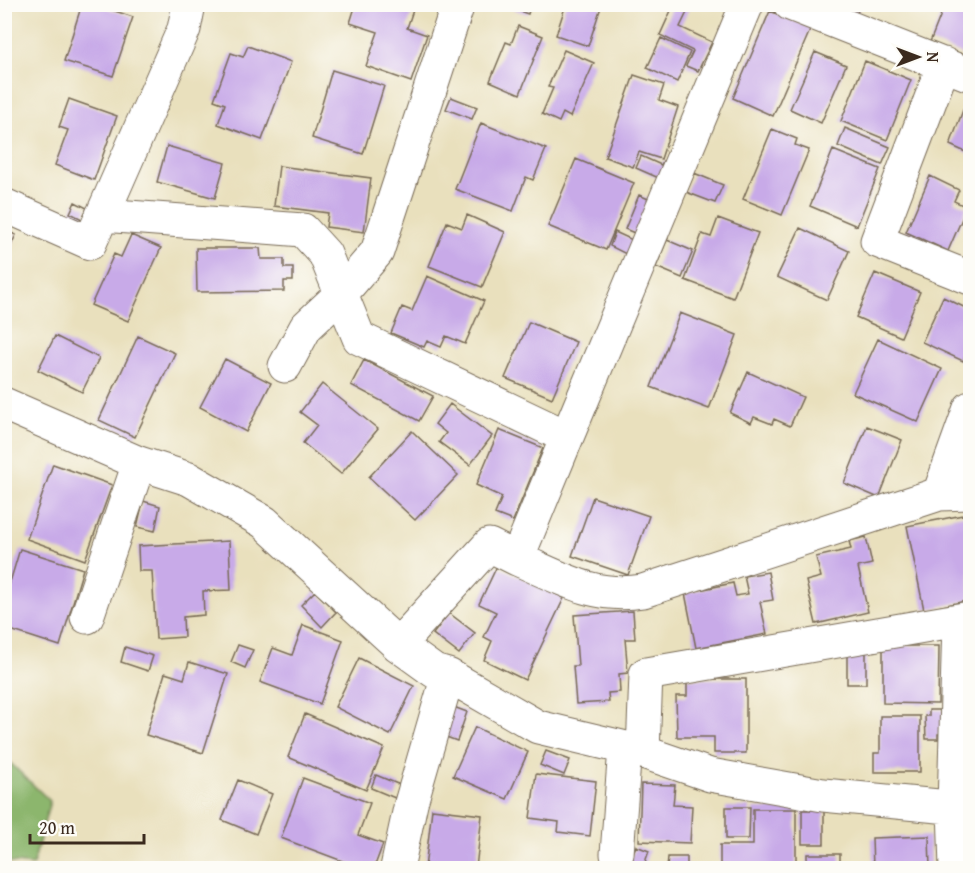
<svg xmlns="http://www.w3.org/2000/svg" width="975" height="873" font-family="'Gentium Book Plus',serif">
	<style>
		.forest { fill: #8cb66d; stroke: #647046; stroke-width: 1.5 }
		.building { fill: #c8aae8 }
		.lines { fill: none; stroke-linecap: round; stroke-linejoin: round }
		.minor-casing { stroke: #786a56; stroke-width: 35 }
		.minor { stroke: #fff; stroke-width: 33 }
	</style>
	<rect width="100%" height="100%" fill="#fdfcf7"/>
	<filter id="ink" filterUnits="userSpaceOnUse"><feTurbulence type="fractalNoise" baseFrequency=".0167" numOctaves="2"/><feDisplacementMap in="SourceGraphic" scale="12" xChannelSelector="R" yChannelSelector="G"/><feConvolveMatrix kernelMatrix="1 2 1 2 8 2 1 2 1" color-interpolation-filters="sRGB"/></filter>
	<filter id="wash" filterUnits="userSpaceOnUse"><feTurbulence type="fractalNoise" baseFrequency=".008" numOctaves="4" result="noise"/><feDisplacementMap in="SourceGraphic" scale="24" xChannelSelector="R" yChannelSelector="G"/><feGaussianBlur stdDeviation="1.35" result="paint"/><feColorMatrix in="noise" values="0 0 0 0 0 0 0 0 0 0 0 0 0 0 0 0 0 1.4 0 .05"/><feComposite in="paint" operator="in"/></filter>
	<g filter="url(#wash)">
		<rect width="100%" height="100%" fill="#e9e0bd"/>
		<path class="forest" d="M4,757L50,801L33,865L5,862Z"/>
		<g id="blocks">
			<path class="building" d="M82,4H94L133,17L113,76L64,61Z
				M356,4H415L407,28L427,35L411,82L366,66L378,32L350,23Z
				M498,4H531L528,14Z
				M566,4H602L588,46L556,35Z
				M674,4H691L680,27L712,42L698,71L686,66L693,51L660,35Z
				M828,4H861L855,17Z
				M945,4H970V48L968,47L964,55L930,42Z
				M770,11L811,28L773,116L733,98Z
				M518,26L543,36L520,94L490,81L506,42L511,44Z
				M661,38L690,52L677,82L647,68Z
				M248,46L291,62L262,140L218,124L225,104L214,100L231,53L243,57Z
				M564,50L594,63L570,117L563,113L559,122L542,114L553,88L548,87Z
				M815,52L846,65L821,123L790,109Z
				M865,61L911,80L887,140L841,121Z
				M332,70L384,86L363,154L312,138Z
				M634,75L664,85L659,100L678,107L661,159L639,152L633,167L605,157Z
				M451,97L477,107L472,119L446,109Z
				M69,99L117,116L94,180L55,165L68,130L59,127Z
				M966,102L970,104V154L950,145Z
				M481,123L546,149L533,180L526,177L513,211L455,189Z
				M845,128L890,147L882,165L838,146Z
				M772,129L797,139L795,145L809,150L782,215L743,199Z
				M167,146L225,163L215,198L157,182Z
				M833,150L880,169L857,226L810,206Z
				M641,156L661,165L663,161L668,163L661,179L636,168Z
				M576,159L634,183L606,250L548,226Z
				M279,166L371,178L364,232L326,227L328,213L274,206Z
				M694,173L723,185L715,203L686,192Z
				M930,176L959,190L954,201L967,207L948,251L906,232Z
				M639,195L653,201L639,235L625,229Z
				M75,202L87,208L82,219L70,213Z
				M467,215L505,232L482,287L429,266L447,222L462,228Z
				M718,218L758,233L733,298L685,280L702,234L711,237Z
				M800,228L849,251L827,300L777,277Z
				M4,230L16,235L4,260Z
				M615,232L637,242L630,256L610,246Z
				M131,235L161,248L128,321L91,305L114,254L121,257Z
				M667,240L693,251L682,278L656,267Z
				M196,248H260L261,259H284V268H293V281H284V291L197,292Z
				M875,273L920,292L901,337L856,317Z
				M427,276L484,301L465,344L446,336L441,347L427,341L424,347L391,333L402,307L412,311Z
				M943,297L970,310V345L963,361L922,342Z
				M680,313L737,335L709,409L651,387Z
				M529,322L576,342L552,398L505,378Z
				M55,336L99,358L82,392L38,370Z
				M138,336L175,353L135,437L99,420Z
				M878,339L942,369L918,422L853,393Z
				M225,359L271,383L246,432L200,407Z
				M364,360L433,396L419,421L351,385Z
				M748,372L803,397L790,426L774,419L772,424L754,417L751,423L730,413Z
				M322,384L378,429L341,474L303,443L317,425L300,412Z
				M450,404L492,436L470,465L439,442L446,433L435,424Z
				M867,426L902,440L879,498L844,483Z
				M499,430L543,448L513,521L495,514L502,497L476,485Z
				M412,431L458,475L415,520L369,477Z
				M53,464L112,485L85,560L27,539Z
				M593,497L649,516L628,575L572,556Z
				M143,501L160,506L155,531L137,527Z
				M968,514L970,600L924,610L907,526Z
				M866,537L872,564L858,567L868,612L816,624L806,581L821,577L816,557L851,549L849,541Z
				M229,541L231,590L203,591L204,615L183,617L184,637L156,639L152,571H139L138,546Z
				M20,549L83,569L60,646L4,628V602Z
				M497,566L564,598L525,680L484,660L492,641L484,637L496,612L479,604Z
				M768,572L773,600L760,602L767,634L696,648L685,593L733,583L736,596L748,594L744,576Z
				M315,591L336,612L322,627L301,605Z
				M633,611L635,639H625L628,673L619,674L620,692L608,693L609,702L576,704L573,666H578L574,615Z
				M449,613L475,633L459,654L433,634Z
				M303,625L343,640L320,704L260,682L273,648L292,655Z
				M238,645L253,650L245,668L231,662Z
				M883,646H939L938,704L883,703Z
				M125,647L153,656L148,671L121,662Z
				M847,652H866V684H847Z
				M359,658L414,686L390,735L335,707Z
				M189,662L228,674L203,753L146,735L165,673L184,679Z
				M687,679H746V753H714V737H677L676,696H687Z
				M451,706L467,712L457,741L441,735Z
				M929,710H943L944,734H938V739H926L925,716H929Z
				M305,714L384,748L366,790L288,757Z
				M880,716H920V772H874V753H880Z
				M475,727L528,752L507,799L453,776Z
				M546,751L570,760L564,775L540,765Z
				M536,774L596,781L590,836L558,832L559,822L530,818Z
				M376,775L400,785L395,798L371,788Z
				M303,778L370,803L358,835L383,844L374,868H361L281,838Z
				M238,780L272,794L256,834L222,820Z
				M641,784L675,785L673,805L692,806L690,843L639,841Z
				M726,807H750L749,839H726Z
				M432,809L482,815L476,868H425Z
				M753,809H796V868H720V845H753Z
				M802,810H824V844H802Z
				M929,836L930,868H873L872,838Z
				M636,846L649,851L643,868H627Z
				M807,854H840V868H807Z
				M668,857H687V868H667Z"/>
		</g>
	</g>
	<g filter="url(#ink)">
		<use href="#blocks" fill-opacity="0" stroke="#786a56" stroke-width="1.5"/>
		<g class="lines">
			<defs>
				<path id="minor" d="M790,4L970,75
					M944,64L877,241L970,278
					M4,205L90,243L184,29L189,4
					M102,215L303,230L325,254L359,338L567,437L747,4
					M285,366L306,327L341,294L377,252L458,4
					M4,404L139,463L189,479L264,522L398,645L434,671L448,675L538,727L643,752L710,775L823,795L970,809
					M939,494L970,408
					M517,559C562,578 593,599 643,591L939,494L970,493
					M87,617L139,463
					M398,645L489,545L517,559L567,437
					M643,752L646,674L970,618
					M617,854L625,748
					M397,868L411,803L448,675
					M956,868L954,808L959,620"/>
			</defs>
			<use href="#minor" class="minor-casing"/>
			<use href="#minor" class="minor"/>
		</g>
	</g>
	<rect width="975" height="873" fill="none" stroke="#fdfcf7" stroke-width="24"/>
	<g transform="translate(918 57) rotate(90)" stroke="#fdfcf7" stroke-width="4.5" paint-order="stroke">
	<path d="M0-4.5L10 22L0 15L-10 22Z" fill="#3b2a1e"/>
	<text y="-9" font-size="16" font-weight="bold" text-anchor="middle" fill="#3b2a1e">N</text>
	</g>
	<path d="M30 834v9h114v-9" fill="none" stroke="#3b2a1e" stroke-width="3"/>
	<text x="39" y="834" font-size="18" fill="#3b2a1e" stroke="#fdfcf7" stroke-width="4.5" paint-order="stroke">20 m</text>
</svg>
